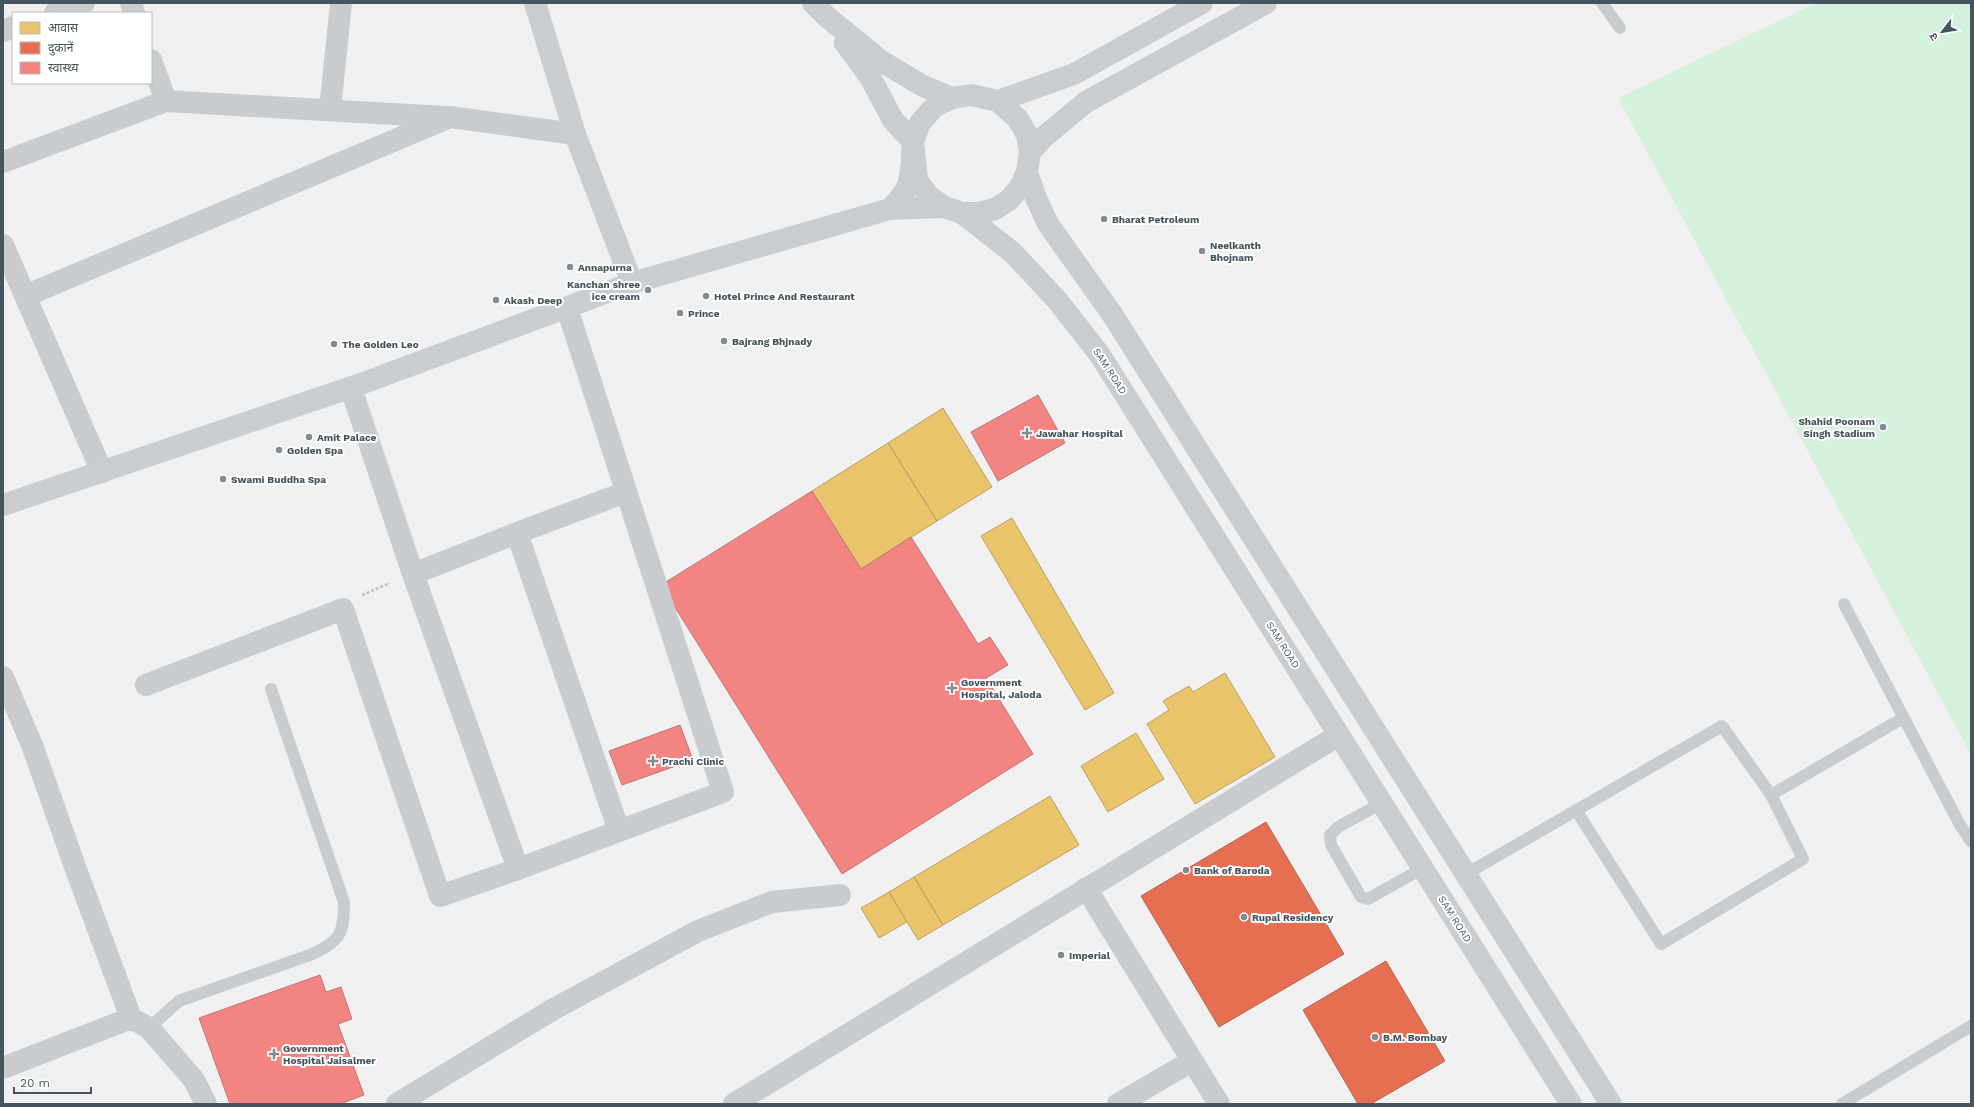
<svg xmlns="http://www.w3.org/2000/svg" width="1974" height="1107" font-family="'Work Sans','Noto Sans Devanagari',sans-serif">
	<style>
		.green { fill: #d4f1dd }
		.homes { fill: #e9c46a; stroke: #b8a266 }
		.shops { fill: #e76f51; stroke: #b76755 }
		.health { fill: #f28482; stroke: #be7677 }
		.lines { fill: none; stroke-linecap: round; stroke-linejoin: round }
		.path { stroke: #b7c5c0; stroke-width: 2.5; stroke-dasharray: 3 2; stroke-linecap: butt }
		.lane { stroke: #c9cccf; stroke-width: 12 }
		.street { stroke: #c9cccf; stroke-width: 22 }
		.secondary { stroke: #cacdd0; stroke-width: 22 }
		.poi-dot { fill: #828b91; stroke: #fff; stroke-width: 1.5 }
		.labels { text-anchor: middle; dominant-baseline: central; stroke-width: 4; stroke-linejoin: round; paint-order: stroke }
		.poi-label { font-size: 10px; font-weight: bold; fill: #46545e; stroke: #fff; text-anchor: start }
		.street-label { font-size: 10px; fill: #46545e; stroke: #fff }
	</style>
	<rect width="100%" height="100%" fill="#f1f0f0"/>
	<path class="green" d="M1816,3H1971V755L1618,98Z"/>
	<path class="homes" d="M943,408L992,487L937,521L888,443Z
		M888,443L937,521L861,569L812,491Z
		M1012,518L1114,693L1085,710L981,536Z
		M1225,673L1275,757L1195,804L1147,724L1169,710L1163,701L1189,686L1193,692Z
		M1136,733L1164,779L1108,812L1081,766Z
		M1050,796L1079,845L943,925L914,877Z
		M914,877L943,925L918,940L889,892Z
		M889,892L907,922L879,938L861,908Z"/>
	<path class="shops" d="M1266,822L1344,954L1219,1027L1141,896Z
		M1386,961L1445,1061L1371,1104H1358L1303,1010Z"/>
	<path class="health" d="M1038,395L1065,443L998,481L971,432Z
		M812,491L861,569L911,537L978,644L990,637L1008,665L986,678L1033,754L842,874L661,585Z
		M680,725L693,760L622,785L609,751Z
		M320,975L326,992L341,987L352,1019L338,1024L364,1095L340,1104H230L199,1018Z"/>
	<g class="lines">
		<path class="path" d="M362,595L390,583"/>
		<path class="lane" d="M1602,3L1620,28
			M1844,604L1960,825L1971,841
			M1382,803L1338,827L1330,835L1331,845L1361,897L1368,899L1423,868
			M1576,810L1661,944L1803,859L1771,795
			M1466,874L1722,726L1771,795L1903,718
			M149,1028L179,1001L310,955C340,941 344,935 344,902L271,689
			M1842,1104L1971,1026"/>
		<path class="street" d="M131,3L134,13
			M55,13L84,3
			M3,31L13,27
			M151,60L166,101
			M330,110L341,3
			M3,162L166,101L445,117
			M3,245L102,472
			M25,296L450,117L575,134
			M567,308L723,792L619,831L517,533L626,492
			M351,388L413,574
			M517,533L413,574L518,869L619,831
			M3,677L32,745L78,875L131,1018L3,1068
			M146,685L343,609L440,896L518,869
			M1086,888L1219,1104
			M131,1018L149,1028L194,1080L206,1104
			M397,1104L552,1010L698,931L772,902L840,895
			M734,1104L1339,735
			M1118,1104L1192,1061"/>
		<path class="secondary" d="M535,3L575,134L632,283
			M813,3L826,16L881,61L923,86L952,98L971,95L998,101L1018,119L1027,135L1030,152L1027,172L1020,187L1009,200L995,209L979,213H962L944,207L929,196L917,180L913,142L920,123L934,107L952,98
			M845,43L870,77L893,120L913,142C910,173 915,186 890,209
			M998,101L1074,74L1202,3
			M1030,152L1045,136L1086,102L1266,3
			M1027,172L1036,198L1048,224L1112,314L1611,1104
			M962,213L1012,252L1057,300L1100,355L1571,1104
			M3,505L358,385L632,283L890,209L944,207"/>
	</g>
	<g class="poi-dot">
		<circle cx="1104" cy="219" r="4"/>
		<circle cx="1202" cy="251" r="4"/>
		<circle cx="570" cy="267" r="4"/>
		<circle cx="648" cy="290" r="4"/>
		<circle cx="706" cy="296" r="4"/>
		<circle cx="496" cy="300" r="4"/>
		<circle cx="680" cy="313" r="4"/>
		<circle cx="724" cy="341" r="4"/>
		<circle cx="334" cy="344" r="4"/>
		<circle cx="1883" cy="427" r="4"/>
		<path d="M1025 427h4v4h4v4h-4v4h-4v-4h-4v-4h4z"/>
		<circle cx="309" cy="437" r="4"/>
		<circle cx="279" cy="450" r="4"/>
		<circle cx="223" cy="479" r="4"/>
		<path d="M950 682h4v4h4v4h-4v4h-4v-4h-4v-4h4z"/>
		<path d="M651 755h4v4h4v4h-4v4h-4v-4h-4v-4h4z"/>
		<circle cx="1186" cy="870" r="4"/>
		<circle cx="1244" cy="917" r="4"/>
		<circle cx="1061" cy="955" r="4"/>
		<circle cx="1375" cy="1037" r="4"/>
		<path d="M272 1048h4v4h4v4h-4v4h-4v-4h-4v-4h4z"/>
	</g>
	<g class="labels">
		<g class="poi-label">
			<text x="1112" y="219">Bharat Petroleum</text>
			<text x="1210" y="245">Neelkanth<tspan x="1210" dy="12">Bhojnam</tspan></text>
			<text x="578" y="267">Annapurna</text>
			<text x="640" y="284" text-anchor="end">Kanchan shree<tspan x="640" dy="12">ice cream</tspan></text>
			<text x="714" y="296">Hotel Prince And Restaurant</text>
			<text x="504" y="300">Akash Deep</text>
			<text x="688" y="313">Prince</text>
			<text x="732" y="341">Bajrang Bhjnady</text>
			<text x="342" y="344">The Golden Leo</text>
			<text x="1875" y="421" text-anchor="end">Shahid Poonam<tspan x="1875" dy="12">Singh Stadium</tspan></text>
			<text x="1036" y="433">Jawahar Hospital</text>
			<text x="317" y="437">Amit Palace</text>
			<text x="287" y="450">Golden Spa</text>
			<text x="231" y="479">Swami Buddha Spa</text>
			<text x="961" y="682">Government<tspan x="961" dy="12">Hospital, Jaloda</tspan></text>
			<text x="662" y="761">Prachi Clinic</text>
			<text x="1194" y="870">Bank of Baroda</text>
			<text x="1252" y="917">Rupal Residency</text>
			<text x="1069" y="955">Imperial</text>
			<text x="1383" y="1037">B.M. Bombay</text>
			<text x="283" y="1048">Government<tspan x="283" dy="12">Hospital Jaisalmer</tspan></text>
		</g>
		<g class="street-label">
			<text transform="translate(1110 371) rotate(57)">SAM ROAD</text>
			<text transform="translate(1283 645) rotate(58)">SAM ROAD</text>
			<text transform="translate(1455 919) rotate(58)">SAM ROAD</text>
		</g>
	</g>
	<rect width="1974" height="1107" fill="none" stroke="#46545e" stroke-width="8"/>
	<rect x="12" y="12" width="140" height="72" fill="#ffffff" stroke="#b5bbbf"/>
	<rect x="20" y="22" width="20" height="12" fill="#e9c46a" stroke="#b5bbbf"/>
	<text x="48" y="32" font-size="12" fill="#46545e">आवास</text>
	<rect x="20" y="42" width="20" height="12" fill="#e76f51" stroke="#b5bbbf"/>
	<text x="48" y="52" font-size="12" fill="#46545e">दुकानें</text>
	<rect x="20" y="62" width="20" height="12" fill="#f28482" stroke="#b5bbbf"/>
	<text x="48" y="72" font-size="12" fill="#46545e">स्वास्थ्य</text>
	<g transform="translate(1942 32) rotate(239)" stroke="#ffffff" stroke-width="3" paint-order="stroke">
	<path d="M0-3L7 15L0 10L-7 15Z" fill="#46545e"/>
	<text y="-6" font-size="11" font-weight="bold" text-anchor="middle" fill="#46545e">उ</text>
	</g>
	<path d="M14 1087v6h77v-6" fill="none" stroke="#46545e" stroke-width="2"/>
	<text x="20" y="1087" font-size="12" fill="#46545e" stroke="#ffffff" stroke-width="3" paint-order="stroke">20 m</text>
</svg>
